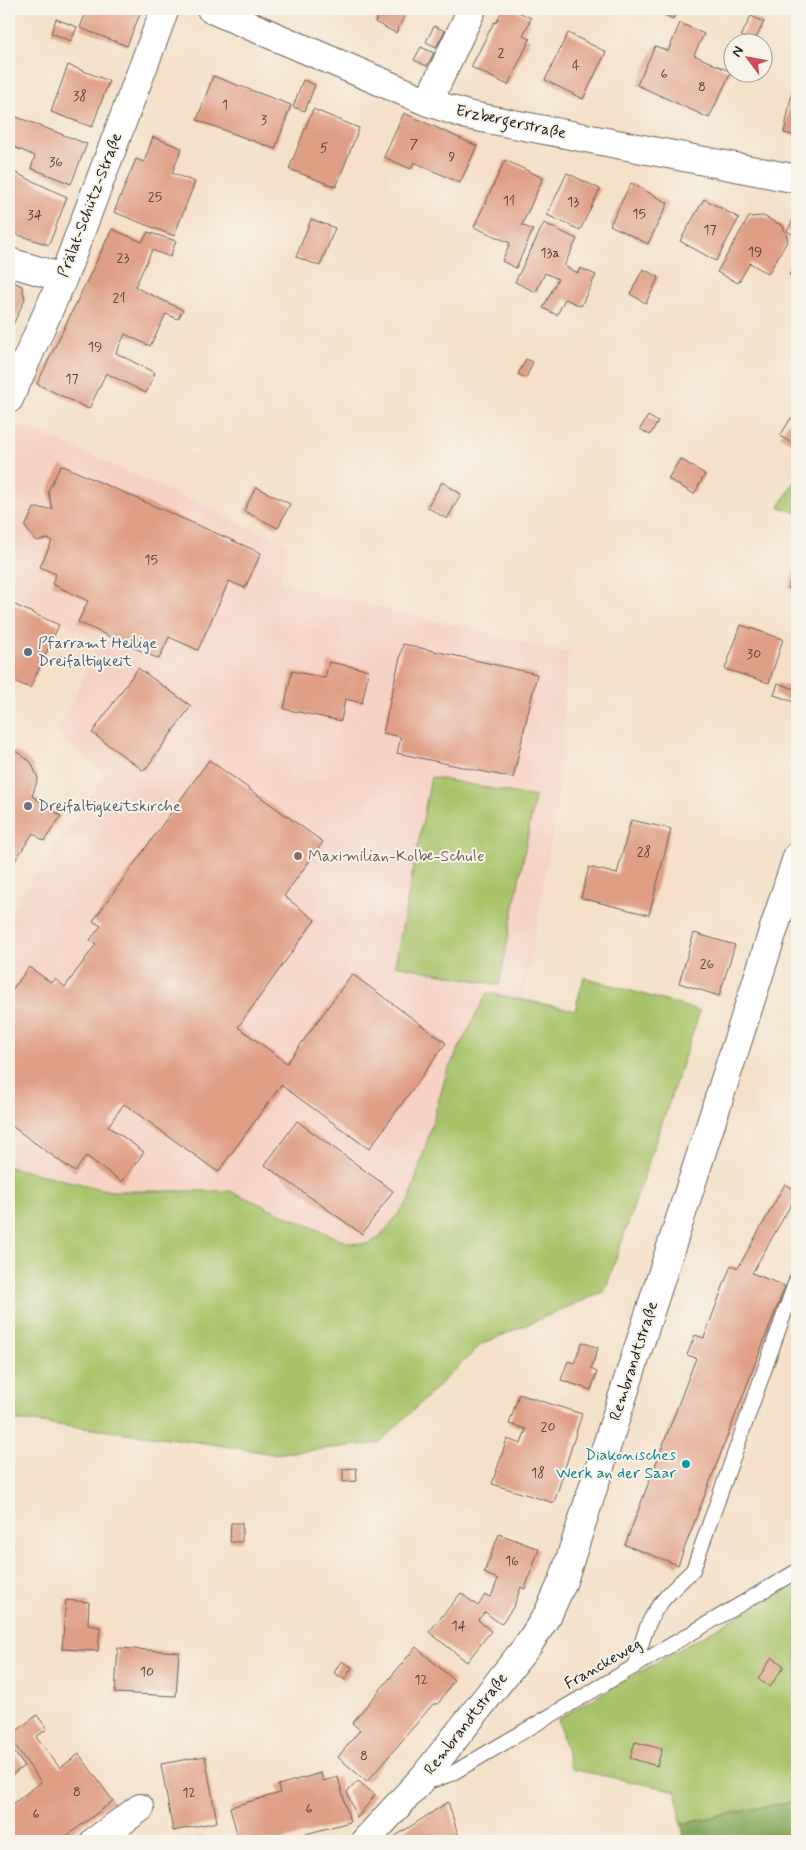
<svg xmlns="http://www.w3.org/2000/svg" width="806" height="1850" font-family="Mynerve,sans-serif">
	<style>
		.built { fill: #f6d2c4 }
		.green { fill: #a7c268; stroke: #626f42 }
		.forest { fill: #85a85c; stroke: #50623c }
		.building { fill: #df9f84 }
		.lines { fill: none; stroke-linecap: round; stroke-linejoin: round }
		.lane-casing { stroke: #686158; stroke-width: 16 }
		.street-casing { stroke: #686158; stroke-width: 30 }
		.lane { stroke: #fff; stroke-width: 14 }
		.street { stroke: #fff; stroke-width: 28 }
		.service-dot { fill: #5c6f8a; stroke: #f7f3e8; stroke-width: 2 }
		.worship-dot { fill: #6b7280; stroke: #f7f3e8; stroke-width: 2 }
		.education-dot { fill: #8d6e63; stroke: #f7f3e8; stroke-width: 2 }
		.culture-dot { fill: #0f9aa8; stroke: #f7f3e8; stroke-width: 2 }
		.labels { text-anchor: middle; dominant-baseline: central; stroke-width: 4; stroke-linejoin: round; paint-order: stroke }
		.number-label { font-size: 14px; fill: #4d3d36 }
		.street-label { font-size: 16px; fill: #1c1c1c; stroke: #f7f3e8 }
		.service-label { font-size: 16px; fill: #4e5e75; stroke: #f7f3e8; text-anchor: start }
		.worship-label { font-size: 16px; fill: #5b616d; stroke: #f7f3e8; text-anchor: start }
		.education-label { font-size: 16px; fill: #785e54; stroke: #f7f3e8; text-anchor: start }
		.culture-label { font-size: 16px; fill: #0d838f; stroke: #f7f3e8; text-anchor: end }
	</style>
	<rect width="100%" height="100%" fill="#f7f3e8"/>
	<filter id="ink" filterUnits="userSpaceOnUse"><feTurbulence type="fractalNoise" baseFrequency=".02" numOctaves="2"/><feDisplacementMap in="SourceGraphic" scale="10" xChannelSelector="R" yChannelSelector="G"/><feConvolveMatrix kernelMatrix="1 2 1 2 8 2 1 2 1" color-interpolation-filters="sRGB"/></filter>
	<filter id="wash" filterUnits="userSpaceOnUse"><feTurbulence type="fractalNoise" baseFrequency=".0096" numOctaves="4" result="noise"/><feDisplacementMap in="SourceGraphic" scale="20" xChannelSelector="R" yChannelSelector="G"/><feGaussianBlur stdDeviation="1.12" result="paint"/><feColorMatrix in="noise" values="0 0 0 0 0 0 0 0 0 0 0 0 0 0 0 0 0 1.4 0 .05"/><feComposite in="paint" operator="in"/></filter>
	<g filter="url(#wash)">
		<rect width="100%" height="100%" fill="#f5e0c8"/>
		<path class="built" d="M22,424L286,544L280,583L568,653L558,798L524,1000L487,993L447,1072L410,1199L380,1237L368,1244L348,1243L230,1191H111L9,1167V913L105,774L58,734L100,640L9,596V452Z"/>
		<path class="green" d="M797,477V513L779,507Z
			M431,777L535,797L499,985L395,965Z
			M584,977L700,1011L605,1291L482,1344L379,1443L273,1454L192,1441L25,1421H9V1167L111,1191H230L348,1243L368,1244L380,1237L410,1199L447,1072L487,993L575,1010Z
			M797,1582V1800L681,1824L677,1791L571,1769L558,1719Z"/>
		<path class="forest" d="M797,1800V1841H685L681,1824Z"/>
		<g id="blocks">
			<path class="building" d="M87,9H142L127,46L80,28Z
				M382,9H402L407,11L396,33L375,22Z
				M503,9H512L531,18L523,36L530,39L508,85L471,67L494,22L496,23Z
				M653,9H678L673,19Z
				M751,16L764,22L754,42L741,36Z
				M56,19L77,27L71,41L51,33Z
				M680,23L704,34L694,55L731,72L709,118L637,85L655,46L668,51Z
				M434,26L445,31L436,47L426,42Z
				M568,33L606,52L583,99L545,80Z
				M421,47L434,53L427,66L414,60Z
				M68,65L109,81L92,127L51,112Z
				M213,76L291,105L275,149L197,120Z
				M303,80L315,85L305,111L293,107Z
				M792,92L797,93V136L784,133Z
				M313,109L359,128L336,187L289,169Z
				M404,113L477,146L460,183L414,162L411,169L384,157Z
				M9,114L87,144L71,184L31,168L35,156L9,145Z
				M153,137L182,148L172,173L195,182L174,236L114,212L136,159L144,162Z
				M505,160L543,178L522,225L533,230L516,268L502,261L510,243L474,227Z
				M9,170L67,197L49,245L9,232Z
				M567,173L600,189L580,230L547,215Z
				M631,183L668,203L648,244L610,225Z
				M704,199L739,218L716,261L680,241Z
				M797,212V237L787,231Z
				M763,216L783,226L788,240L768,274L750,263L738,283L717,272L749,217Z
				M311,219L335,228L320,266L296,257Z
				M544,223L577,239L564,266L578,273L580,268L596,275L581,306L565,299L557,315L543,308L558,279L545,273L536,292L515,282Z
				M112,229L142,242L148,232L176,241L170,257L152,250L135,287L183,310L178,319L166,314L150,346L125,334L116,353L155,373L146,393L106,373L89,409L37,384Z
				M797,259V279L789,275Z
				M643,269L659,277L646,303L630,294Z
				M9,280L22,286L25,299L9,333Z
				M526,359L533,362L526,378L518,374Z
				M648,416L658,422L650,435L640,429Z
				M791,418L797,421V446L780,436Z
				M680,459L705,474L694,494L668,479Z
				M61,465L261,553L245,588L229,581L198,650L169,637L159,659L78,622L88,601L52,584L56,574L40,567L52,541L48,539L36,541L25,527L34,508L52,509L48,491Z
				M442,482L461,494L447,519L427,507Z
				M256,487L290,504L278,528L244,511Z
				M797,560V591L788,588Z
				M13,604L59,625L30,688L9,679V612Z
				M741,625L783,639L769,683L725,669Z
				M403,644L537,674L513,778L397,753L401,737L383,733Z
				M329,662L369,670L362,703L345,699L341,721L284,709L292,671L325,678Z
				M138,668L191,706L144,771L92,733Z
				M778,683L797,690V703L774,695Z
				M9,751L17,752L31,762L38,778L32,796L61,816L44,841L33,833L9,870Z
				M209,760L323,842L284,896L315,920L238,1027L287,1063L352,974L446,1043L369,1149L281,1085L218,1172L124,1104L108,1126L144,1152L122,1182L86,1156L75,1172L9,1124V994L29,967L52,983L55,979L65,987L96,944L90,940L101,926L93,921Z
				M631,820L671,829L649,915L581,898L589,867L617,874Z
				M694,933L735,945L719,996L679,983Z
				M297,1121L393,1191L362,1234L265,1165Z
				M785,1184L797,1191V1194L752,1273L785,1286L678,1565L625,1545L696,1358L687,1355L695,1335L704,1338L731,1265L738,1268Z
				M582,1342L598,1348L591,1369L597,1372L591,1390L561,1380L568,1361L574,1363Z
				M519,1394L582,1414L554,1503L492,1484L507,1439L521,1444L526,1429L509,1424Z
				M356,1468L357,1481L343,1482V1469Z
				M231,1523H242V1542H230Z
				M499,1534L539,1549L525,1589L521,1587L514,1606L501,1624L485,1612L478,1620L491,1631L467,1662L429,1632L461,1593L478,1606L485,1595L491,1597L498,1579L484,1573Z
				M66,1600L89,1602L88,1625L100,1627L98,1651L62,1649Z
				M416,1647L454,1680L438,1704H433L367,1782L338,1757L360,1730L352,1723Z
				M118,1648L179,1652L176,1696L115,1693Z
				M772,1657L784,1666L770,1687L758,1679Z
				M341,1661L352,1667L345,1680L334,1673Z
				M37,1715L47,1729L36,1737L60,1768L79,1754L113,1801L60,1841H9V1807L41,1782L9,1737Z
				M635,1742L662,1749L657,1766L630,1758Z
				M13,1750L24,1766L9,1777V1753Z
				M205,1756L217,1822L173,1831L161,1764Z
				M321,1773L323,1781L338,1777L350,1822L280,1841H239L230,1807L280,1793L278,1785Z
				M358,1781L375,1795L357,1818L347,1792Z
				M448,1802L460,1841H388Z
				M201,1836L203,1841H183Z"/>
		</g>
	</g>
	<g filter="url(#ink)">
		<use href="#blocks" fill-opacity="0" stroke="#686158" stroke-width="1"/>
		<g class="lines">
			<defs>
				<path id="lane" d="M636,1665C648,1613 655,1606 693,1570L797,1278
					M424,1777L435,1780L451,1774L797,1571"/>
				<path id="street" d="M211,9L428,102L467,115L797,179
					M428,102L472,9
					M9,262L63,278
					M9,399L63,278L165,9
					M95,1841L140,1808
					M365,1841L424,1777L528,1645L548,1614L563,1581L797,857"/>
			</defs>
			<use href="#lane" class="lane-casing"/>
			<use href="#street" class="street-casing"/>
			<use href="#lane" class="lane"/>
			<use href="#street" class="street"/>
		</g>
	</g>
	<circle class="service-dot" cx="28" cy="652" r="5"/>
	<circle class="worship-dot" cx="28" cy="806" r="5"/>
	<circle class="education-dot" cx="298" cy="856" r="5"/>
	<circle class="culture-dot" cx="686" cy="1464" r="5"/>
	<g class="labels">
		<g class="number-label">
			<text x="501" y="53">2</text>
			<text x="576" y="66">4</text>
			<text x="664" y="74">6</text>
			<text x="702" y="87">8</text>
			<text x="80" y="96">38</text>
			<text x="225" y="105">1</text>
			<text x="264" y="120">3</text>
			<text x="414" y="144">7</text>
			<text x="324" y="148">5</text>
			<text x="452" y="157">9</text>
			<text x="56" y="162">36</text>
			<text x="155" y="197">25</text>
			<text x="509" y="201">11</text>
			<text x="573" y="202">13</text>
			<text x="639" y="214">15</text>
			<text x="35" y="215">34</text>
			<text x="710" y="230">17</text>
			<text x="755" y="252">19</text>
			<text x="550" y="253">13a</text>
			<text x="123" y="258">23</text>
			<text x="119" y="298">21</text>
			<text x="95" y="347">19</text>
			<text x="72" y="379">17</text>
			<text x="151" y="560">15</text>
			<text x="754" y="654">30</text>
			<text x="644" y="852">28</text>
			<text x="707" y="964">26</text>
			<text x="548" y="1427">20</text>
			<text x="538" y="1473">18</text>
			<text x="512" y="1561">16</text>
			<text x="459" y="1626">14</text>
			<text x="147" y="1672">10</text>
			<text x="421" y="1680">12</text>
			<text x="364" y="1756">8</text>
			<text x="77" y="1792">8</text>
			<text x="189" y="1793">12</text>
			<text x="309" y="1809">6</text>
			<text x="36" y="1814">6</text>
		</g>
		<g class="street-label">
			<text transform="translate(511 122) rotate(12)">Erzbergerstraße</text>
			<text transform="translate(90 205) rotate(-69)">Prälat-Schütz-Straße</text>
			<text transform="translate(634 1361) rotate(-72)">Rembrandtstraße</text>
			<text transform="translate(603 1664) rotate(-30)">Franckeweg</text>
			<text transform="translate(466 1724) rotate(-52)">Rembrandtstraße</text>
		</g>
		<g class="service-label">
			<text x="38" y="643">Pfarramt Heilige<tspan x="38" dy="18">Dreifaltigkeit</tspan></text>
		</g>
		<g class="worship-label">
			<text x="38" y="806">Dreifaltigkeitskirche</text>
		</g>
		<g class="education-label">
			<text x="308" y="856">Maximilian-Kolbe-Schule</text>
		</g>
		<g class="culture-label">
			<text x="676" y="1455">Diakonisches<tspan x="676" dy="18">Werk an der Saar</tspan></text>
		</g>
	</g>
	<rect width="806" height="1850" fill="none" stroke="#f7f3e8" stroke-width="30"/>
	<g transform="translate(748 58) rotate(302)"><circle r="24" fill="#f7f3e8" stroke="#9f9d96"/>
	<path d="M0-4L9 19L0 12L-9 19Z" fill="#d1495b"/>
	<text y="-8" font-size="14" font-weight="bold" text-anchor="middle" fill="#1c1c1c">N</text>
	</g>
</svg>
